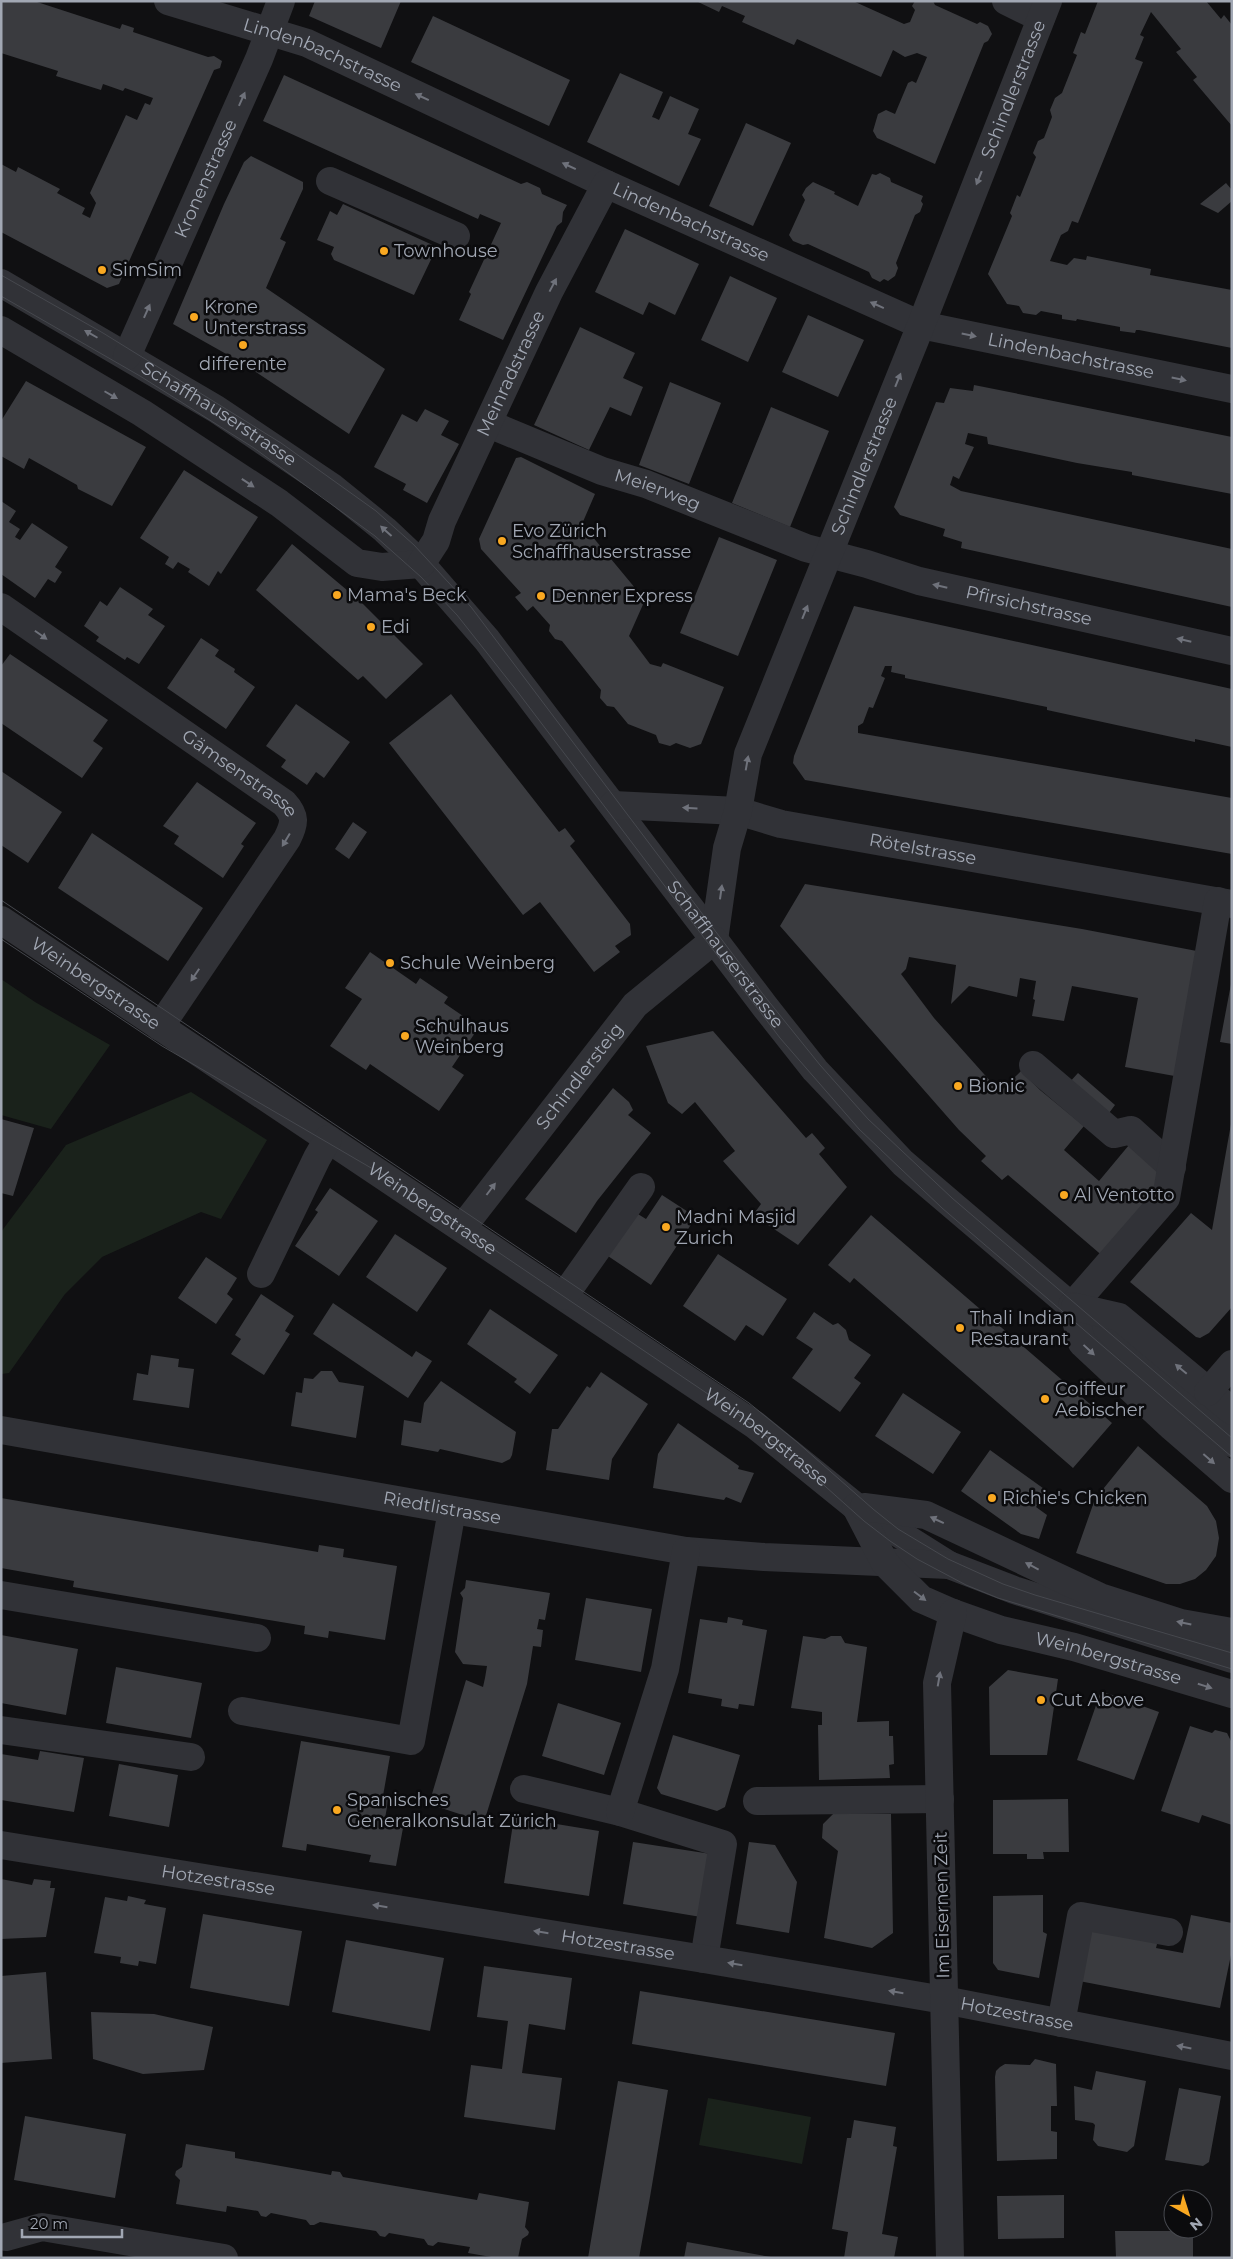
<svg xmlns="http://www.w3.org/2000/svg" width="1233" height="2259" font-family="Montserrat,sans-serif">
	<style>
		.green { fill: #1a221b }
		.building { fill: #3a3b3f }
		.lines { fill: none; stroke-linecap: round; stroke-linejoin: round }
		.minor { stroke: #313237; stroke-width: 28 }
		.tram { stroke: #46484e; stroke-width: 1 }
		.oneway { fill: #6f727b }
		.poi-dot { fill: #f9a821; stroke: #0b0b0d; stroke-width: 2 }
		.labels { text-anchor: middle; dominant-baseline: central; stroke-width: 5; stroke-linejoin: round; paint-order: stroke }
		.street-label { font-size: 18px; fill: #a1a7b3; stroke: #0b0b0d }
		.poi-label { font-size: 18px; fill: #a1a7b3; stroke: #0b0b0d; text-anchor: start }
	</style>
	<rect width="100%" height="100%" fill="#101012"/>
	<path class="green" d="M1,979L35,1002L110,1045L51,1129L1,1115Z
		M191,1092L267,1140L221,1219L201,1212L102,1257L65,1294L9,1373L1,1374V1232L66,1145Z
		M708,2098L811,2117L802,2164L699,2145Z"/>
	<path class="building" d="M1,1H34L120,29L122,24L134,28L133,32L208,57L214,56L222,61L220,68L214,70L119,284L107,288L1,232V164L16,172L18,167L60,189L57,193L85,208L82,214L90,218L96,203L90,193L126,115L137,120L145,103L150,105L153,98L125,88L123,91L103,84L101,90L56,76L58,71L1,53Z
		M315,1H401L381,48L309,16Z
		M696,1H853L904,24L910,22L915,10L912,6L915,1H933L935,5L977,24L980,22L988,26L992,34L988,41L984,43L935,164L877,138L873,131L878,114L886,110L895,114L908,83L912,81L916,83L927,57L917,53L905,57L893,50L881,77L797,39L794,45L742,22L745,16L722,6L719,12Z
		M1098,1H1206L1221,19L1224,15L1232,25V126L1193,80L1197,77L1176,52L1181,49L1151,12L1140,35L1144,37L1135,59L1143,62L1078,223L1072,221L1068,231L1061,235L1050,261L1067,265L1074,258L1086,260L1087,256L1151,269L1150,275L1232,290V348L1139,330H1136L1135,333L1120,331V327L1077,319L1076,321L1062,319V315L1041,311L1036,315L1023,313L1019,306L1007,304L988,274L1012,216L1010,213L1017,195L1020,197L1036,157L1033,153L1038,141L1044,138L1052,117L1050,110L1055,98L1062,93L1077,55L1073,53L1081,32L1085,34Z
		M433,16L570,80L549,126L411,62Z
		M620,73L663,92L652,117L655,118L659,120L670,96L699,109L688,134L701,139L679,186L587,142Z
		M284,75L521,184L527,182L540,188L542,194L567,205L563,212L562,222L557,226L503,340L459,320L471,294L469,292L501,223L480,214L478,219L263,121Z
		M746,123L791,143L753,226L709,206Z
		M251,156L303,182V189L280,239L286,242L266,288L385,369L349,434L244,364L173,324L224,204L244,162Z
		M880,173L890,178L891,182L923,196L921,201L923,204L920,212L915,215L896,263L898,268L895,276L888,281L884,279L880,282L872,278L869,272L808,244L803,245L793,241L789,235L805,200L802,195L806,188L813,182L835,192L834,194L858,206L872,174L876,175Z
		M1226,183L1232,190V201L1218,213L1200,204Z
		M343,204L437,247L414,295L334,260L331,254L334,247L317,240L330,211L337,215Z
		M625,229L699,264L675,315L649,302L643,315L595,292Z
		M730,276L777,298L748,362L701,340Z
		M808,315L864,340L838,397L782,372Z
		M580,327L635,353L623,378L643,387L631,416L610,407L589,450L534,425Z
		M26,381L146,447L112,506L78,489L77,485L29,458L24,469L1,456V421Z
		M670,382L721,403L689,484L639,465Z
		M974,385L1232,437V494L1132,475V472L1077,463L988,444L987,437L968,433L965,444L974,447L959,479L953,476L950,485L961,491L1232,549V607L961,548L962,542L943,536L945,529L900,515L894,507L936,402L944,403L950,388L973,391Z
		M771,407L829,431L790,527L732,503Z
		M425,409L449,421L441,435L459,444L427,503L403,490L406,484L374,467L402,414L417,422Z
		M521,457L595,494L582,524L645,600L629,636L650,664L661,667L663,663L724,687L701,744L690,748L676,743L670,746L659,743L656,735L628,724L614,707L607,706L600,698L601,690L562,641L555,639L549,631L550,625L533,606L527,611L515,597L521,593L481,549L479,539L516,458Z
		M184,470L258,517L221,574L218,571L209,586L188,572L190,569L178,562L173,569L165,564L169,557L140,538Z
		M1,501L16,511L9,522L20,529L15,537L20,540L32,523L68,547L55,567L62,572L55,583L48,579L35,598L1,574Z
		M719,537L777,560L738,656L680,633Z
		M292,544L360,601L423,664L386,699L363,676L358,680L256,590Z
		M120,587L153,609L148,615L165,626L139,664L127,657L125,660L96,641L99,637L84,626L100,601L107,606Z
		M854,606L1232,689V747L1195,739V742L1047,710V707L905,678V675L891,672L892,666H885L881,676L885,678L873,708L869,707L863,723L858,726V733L1232,798V854L805,780L793,763L794,756Z
		M201,638L219,650L215,656L235,669L234,672L255,687L226,729L167,688Z
		M10,654L108,720L93,741L103,748L82,778L1,723V666Z
		M451,694L559,832L565,828L575,841L570,846L630,924L631,935L615,946L620,952L594,972L540,902L523,915L389,743Z
		M296,704L350,742L324,778L316,772L307,785L281,767L286,760L266,746Z
		M1,771L62,812L28,863L1,845Z
		M197,782L256,823L241,844L244,846L223,878L174,844L179,836L163,826Z
		M353,822L367,832L349,859L335,849Z
		M92,833L203,908L168,961L58,888Z
		M805,884L1082,929L1202,952L1180,1077L1125,1067L1138,998L1072,986L1064,1021L1032,1016L1035,1000L1033,999L1036,981L1020,978L1017,997L969,986L951,1004L956,965L909,957L906,969L901,974L934,1018L1000,1092L1021,1071L1040,1090L1084,1126L1064,1150L1099,1181L1129,1145L1161,1175L1159,1196L1105,1258L1008,1175L1002,1180L981,1161L986,1156L959,1130L780,926Z
		M370,952L416,984L420,978L448,997L444,1003L479,1027L452,1067L464,1075L439,1111L370,1064L366,1070L330,1046L362,999L345,988Z
		M1231,984H1232V1044L1220,1042Z
		M713,1031L806,1138L812,1133L825,1148L819,1154L847,1187L798,1245L753,1215L761,1204L723,1161L735,1151L695,1102L682,1114L668,1103L646,1046Z
		M1078,1073L1115,1105L1106,1117L1068,1084Z
		M613,1088L629,1102L633,1110L628,1115L651,1133L597,1201L576,1233L525,1199Z
		M1,1119L34,1128L13,1196L1,1193Z
		M1231,1124L1232,1307L1209,1333L1200,1338L1196,1337L1130,1282L1191,1213L1212,1230Z
		M330,1188L378,1221L339,1276L295,1246L318,1212L315,1210Z
		M662,1195L696,1217L651,1285L605,1254L633,1211L646,1219Z
		M871,1215L1112,1423L1073,1468L854,1278L850,1283L828,1265Z
		M395,1234L447,1268L417,1312L366,1277Z
		M718,1254L787,1299L763,1336L746,1325L735,1341L683,1306Z
		M206,1257L237,1278L227,1294L233,1299L216,1324L178,1298Z
		M261,1294L294,1316L285,1331L290,1334L264,1375L231,1354L241,1339L235,1335Z
		M333,1303L412,1357L416,1351L432,1361L408,1398L313,1334Z
		M490,1309L558,1355L530,1394L514,1382L517,1379L467,1344Z
		M814,1312L833,1325L838,1323L846,1330L849,1340L871,1355L854,1378L861,1383L840,1412L792,1378L813,1349L796,1338Z
		M151,1355L179,1359L178,1367L194,1369L189,1408L133,1400L137,1373L148,1375Z
		M321,1371H332L339,1382L364,1386L356,1438L291,1426L296,1392L302,1393L304,1378L313,1379Z
		M601,1372L648,1404L612,1459L609,1480L546,1470L552,1429H558L587,1386L590,1388Z
		M441,1381L516,1432L512,1455L510,1459L502,1463L440,1449L438,1452L401,1445L404,1420L421,1423L424,1403Z
		M903,1393L961,1432L933,1474L875,1436Z
		M678,1423L739,1466L738,1469L754,1473L741,1503L726,1497L724,1500L653,1488L658,1454Z
		M1138,1446L1207,1506L1216,1521L1219,1538L1216,1556L1206,1570L1195,1579L1180,1584H1166L1076,1553L1095,1499Z
		M990,1450L1047,1491L1036,1507L1047,1515L1039,1539L1021,1534L961,1491Z
		M1,1498L318,1552L319,1545L344,1549L343,1557L397,1566L385,1640L329,1631L328,1638L304,1634L305,1626L73,1587L74,1581L1,1568Z
		M466,1580L550,1593L545,1620L539,1619L537,1629L543,1630L541,1647L533,1646L527,1684L484,1822L429,1804L466,1680L483,1687L485,1678L487,1666L463,1664L455,1652L463,1598L460,1593L465,1588Z
		M586,1598L652,1609L641,1672L575,1660Z
		M728,1617L743,1620L742,1625L767,1630L754,1706L739,1704L738,1709L721,1706L722,1699L688,1693L700,1619L727,1623Z
		M1,1635L78,1649L66,1715L1,1703Z
		M803,1636L825,1639L831,1636H841L845,1643L867,1647L857,1722L889,1721V1736H893L894,1764L889,1765L890,1778L819,1780L818,1725H822V1712L791,1708Z
		M116,1667L202,1683L191,1738L106,1723Z
		M1008,1670L1058,1679L1047,1755H990L989,1687Z
		M1101,1691L1159,1712L1134,1780L1077,1760Z
		M558,1703L621,1723L604,1775L542,1756Z
		M1190,1726L1212,1733L1215,1730L1227,1733L1232,1743V1825L1202,1815L1199,1823L1161,1811Z
		M673,1735L740,1755L725,1807L717,1811L661,1794L657,1788Z
		M301,1741L390,1756L383,1796H389L384,1824L403,1828L396,1866L369,1862L371,1855L307,1844L306,1851L282,1847Z
		M40,1751L84,1758L74,1812L1,1800V1754L38,1760Z
		M119,1764L178,1775L169,1827L109,1816Z
		M1068,1799L1069,1852H1043L1044,1859H1027V1854H993V1800Z
		M834,1813L891,1814L893,1933L872,1948L824,1938L838,1851L822,1838L823,1824Z
		M514,1817L599,1831L589,1896L504,1883Z
		M633,1842L711,1854L701,1917L623,1904Z
		M749,1842L775,1845L797,1882L789,1933L736,1924Z
		M1,1879L32,1885L34,1879L51,1881L50,1888H55L46,1937L1,1939Z
		M1043,1895V1932L1047,1934L1039,1978L998,1970L993,1963V1896Z
		M128,1896L146,1900L144,1904L166,1908L156,1964L139,1961L138,1966L120,1963L121,1957L94,1953L105,1897L127,1901Z
		M203,1914L302,1931L289,2006L190,1988Z
		M1191,1915L1232,1923V1950L1220,2008L1079,1981L1090,1927L1158,1940L1156,1948L1183,1953Z
		M346,1940L444,1958L430,2031L332,2012Z
		M484,1966L572,1978L565,2030L529,2024L522,2073L562,2078L555,2130L464,2117L471,2065L502,2069L508,2021L477,2017Z
		M46,1972L52,2059L1,2063V1976Z
		M640,1991L895,2033L886,2086L632,2044Z
		M91,2012L154,2014L213,2027L204,2070L143,2074L93,2059Z
		M1035,2059L1056,2064L1057,2106H1051V2131L1057,2132V2159L997,2161L995,2077L996,2071L1000,2067L1005,2064L1030,2065Z
		M1096,2071L1146,2081L1134,2146L1127,2152L1098,2146L1093,2140L1095,2125L1093,2123L1075,2120L1074,2086L1092,2090Z
		M618,2081L668,2090L650,2197L639,2258H588Z
		M1179,2088L1221,2096L1209,2162L1203,2166L1165,2160Z
		M25,2116L126,2134L115,2198L14,2180Z
		M854,2120L896,2127L893,2146L897,2147L882,2234L898,2237L894,2258H844L848,2232L832,2229L847,2138H851Z
		M186,2144L235,2152V2158L331,2175L332,2171L340,2172L343,2177L477,2200L479,2193L529,2202L525,2227L529,2232L528,2235L522,2239L518,2258H497L468,2253L470,2247L438,2242L433,2246L428,2245L424,2239L389,2233L385,2237L380,2236L376,2231L320,2222L314,2225H310L306,2220L271,2213L266,2217L261,2216L258,2211L227,2206L226,2212L176,2204L180,2180L175,2175L176,2171L182,2167Z
		M1064,2195V2238L998,2239L997,2196Z
		M1115,2231H1193V2258H1116Z
		M687,2242L771,2257V2258H684Z"/>
	<g class="lines">
		<g class="minor">
			<path id="s1" d="M168,1L307,43L606,184L921,325L1232,389"/>
			<path d="M1006,1L1041,18"/>
			<path d="M330,181L456,236"/>
			<path id="s2" d="M1,283L216,409L332,487L385,530L421,564L487,640L766,1008L815,1070L903,1163L1232,1443"/>
			<path d="M1,330L142,413L279,503L357,563L382,567L421,564"/>
			<path id="s3" d="M127,356L259,59L281,1"/>
			<path id="s4" d="M489,424L602,471L646,484L806,548L867,564L919,581L1232,651"/>
			<path id="s5" d="M421,564L436,541L442,521L549,292L606,184"/>
			<path id="s6" d="M1,607L284,803C296,816 295,823 287,839L160,1027"/>
			<path id="s7" d="M613,805L738,811L781,824L1232,904"/>
			<path id="s8" d="M1,920L755,1425L855,1506L949,1565L1014,1590L1232,1659"/>
			<path id="s9" d="M714,940L727,848L738,811L748,754L921,325L1048,1"/>
			<path d="M1033,1065L1114,1134L1131,1130L1172,1167"/>
			<path id="s10" d="M462,1228L635,1005L714,940"/>
			<path d="M261,1274L317,1158L328,1139"/>
			<path d="M564,1296L641,1187"/>
			<path d="M1072,1306L1166,1198L1218,901"/>
			<path d="M1072,1306L1082,1343L1172,1427L1232,1479"/>
			<path d="M1075,1307L1119,1317L1232,1411"/>
			<path d="M1208,1392L1232,1364"/>
			<path id="s11" d="M1,1430L686,1551L764,1557L949,1565"/>
			<path id="s12" d="M856,1507L885,1563L921,1599L953,1613L1001,1630L1074,1647L1232,1694"/>
			<path d="M864,1507L926,1515L1100,1597L1181,1623L1232,1632"/>
			<path d="M1,1595L257,1638"/>
			<path d="M242,1711L411,1741L452,1510"/>
			<path d="M1,1730L191,1757"/>
			<path d="M524,1789L620,1812L723,1844L704,1959"/>
			<path d="M757,1801L940,1799"/>
			<path d="M620,1812L665,1669L686,1551"/>
			<path id="s13" d="M1,1845L704,1959L944,2000L1232,2056"/>
			<path d="M1061,2023L1081,1916L1169,1932"/>
			<path d="M6,2237L42,2227L224,2258"/>
			<path d="M950,2258L937,1683L953,1613"/>
		</g>
		<path class="tram" d="M1,275L103,333L281,443L376,511L414,545L471,607L762,993L820,1065L868,1119L952,1198L1232,1438
			M1,296L140,376L254,448L375,536L421,577L457,615L517,691L780,1038L859,1129L942,1208L1232,1457
			M1,900L749,1403L797,1442L873,1509L898,1529L948,1559L1003,1584L1035,1595L1232,1653
			M1,939L162,1046L390,1179L739,1415L788,1453L864,1521L890,1541L917,1559L966,1585L998,1598L1232,1669"/>
	</g>
	<defs><path id="oneway-solid" d="M-6-.8H1V-3.2L6.5 0L1 3.2V.8H-6Z" transform="scale(1.25)"/></defs>
	<g class="oneway">
		<use href="#oneway-solid" transform="translate(422 97) rotate(-155)"/>
		<use href="#oneway-solid" transform="translate(242 99) rotate(-66)"/>
		<use href="#oneway-solid" transform="translate(569 166) rotate(-155)"/>
		<use href="#oneway-solid" transform="translate(979 178) rotate(112)"/>
		<use href="#oneway-solid" transform="translate(553 285) rotate(-62)"/>
		<use href="#oneway-solid" transform="translate(877 305) rotate(-156)"/>
		<use href="#oneway-solid" transform="translate(147 311) rotate(-66)"/>
		<use href="#oneway-solid" transform="translate(91 334) rotate(-150)"/>
		<use href="#oneway-solid" transform="translate(969 335) rotate(12)"/>
		<use href="#oneway-solid" transform="translate(1179 379) rotate(12)"/>
		<use href="#oneway-solid" transform="translate(898 380) rotate(-68)"/>
		<use href="#oneway-solid" transform="translate(111 395) rotate(30)"/>
		<use href="#oneway-solid" transform="translate(248 483) rotate(34)"/>
		<use href="#oneway-solid" transform="translate(386 531) rotate(-138)"/>
		<use href="#oneway-solid" transform="translate(940 586) rotate(-167)"/>
		<use href="#oneway-solid" transform="translate(805 612) rotate(-68)"/>
		<use href="#oneway-solid" transform="translate(41 635) rotate(35)"/>
		<use href="#oneway-solid" transform="translate(1184 640) rotate(-167)"/>
		<use href="#oneway-solid" transform="translate(747 763) rotate(-80)"/>
		<use href="#oneway-solid" transform="translate(690 808) rotate(-177)"/>
		<use href="#oneway-solid" transform="translate(286 840) rotate(121)"/>
		<use href="#oneway-solid" transform="translate(721 892) rotate(-82)"/>
		<use href="#oneway-solid" transform="translate(195 975) rotate(124)"/>
		<use href="#oneway-solid" transform="translate(491 1189) rotate(-53)"/>
		<use href="#oneway-solid" transform="translate(1089 1350) rotate(43)"/>
		<use href="#oneway-solid" transform="translate(1181 1369) rotate(-140)"/>
		<use href="#oneway-solid" transform="translate(1209 1459) rotate(41)"/>
		<use href="#oneway-solid" transform="translate(937 1520) rotate(-155)"/>
		<use href="#oneway-solid" transform="translate(1032 1566) rotate(-152)"/>
		<use href="#oneway-solid" transform="translate(920 1596) rotate(37)"/>
		<use href="#oneway-solid" transform="translate(1184 1623) rotate(-168)"/>
		<use href="#oneway-solid" transform="translate(939 1679) rotate(-80)"/>
		<use href="#oneway-solid" transform="translate(1205 1686) rotate(17)"/>
		<use href="#oneway-solid" transform="translate(380 1906) rotate(-171)"/>
		<use href="#oneway-solid" transform="translate(541 1932) rotate(-171)"/>
		<use href="#oneway-solid" transform="translate(735 1964) rotate(-170)"/>
		<use href="#oneway-solid" transform="translate(896 1992) rotate(-170)"/>
		<use href="#oneway-solid" transform="translate(1184 2047) rotate(-169)"/>
	</g>
	<g class="poi-dot">
		<circle cx="384" cy="251" r="5"/>
		<circle cx="102" cy="270" r="5"/>
		<circle cx="194" cy="317" r="5"/>
		<circle cx="243" cy="345" r="5"/>
		<circle cx="502" cy="541" r="5"/>
		<circle cx="337" cy="595" r="5"/>
		<circle cx="541" cy="596" r="5"/>
		<circle cx="371" cy="627" r="5"/>
		<circle cx="390" cy="963" r="5"/>
		<circle cx="405" cy="1036" r="5"/>
		<circle cx="958" cy="1086" r="5"/>
		<circle cx="1064" cy="1195" r="5"/>
		<circle cx="666" cy="1227" r="5"/>
		<circle cx="960" cy="1328" r="5"/>
		<circle cx="1045" cy="1399" r="5"/>
		<circle cx="992" cy="1498" r="5"/>
		<circle cx="1041" cy="1700" r="5"/>
		<circle cx="337" cy="1810" r="5"/>
	</g>
	<g class="labels">
		<g class="street-label">
			<text stroke="none"><textPath href="#s1" startOffset="164">Lindenbachstrasse</textPath></text>
			<text stroke="none"><textPath href="#s9" startOffset="905">Schindlerstrasse</textPath></text>
			<text stroke="none"><textPath href="#s3" startOffset="194">Kronenstrasse</textPath></text>
			<text stroke="none"><textPath href="#s1" startOffset="569">Lindenbachstrasse</textPath></text>
			<text stroke="none"><textPath href="#s1" startOffset="974">Lindenbachstrasse</textPath></text>
			<text stroke="none"><textPath href="#s5" startOffset="211">Meinradstrasse</textPath></text>
			<text stroke="none"><textPath href="#s2" startOffset="254">Schaffhauserstrasse</textPath></text>
			<text stroke="none"><textPath href="#s9" startOffset="500">Schindlerstrasse</textPath></text>
			<text stroke="none"><textPath href="#s4" startOffset="181">Meierweg</textPath></text>
			<text stroke="none"><textPath href="#s4" startOffset="571">Pfirsichstrasse</textPath></text>
			<text stroke="none"><textPath href="#s6" startOffset="291">Gämsenstrasse</textPath></text>
			<text stroke="none"><textPath href="#s7" startOffset="314">Rötelstrasse</textPath></text>
			<text stroke="none"><textPath href="#s2" startOffset="1002">Schaffhauserstrasse</textPath></text>
			<text stroke="none"><textPath href="#s8" startOffset="114">Weinbergstrasse</textPath></text>
			<text stroke="none"><textPath href="#s10" startOffset="192">Schindlersteig</textPath></text>
			<text stroke="none"><textPath href="#s8" startOffset="519">Weinbergstrasse</textPath></text>
			<text stroke="none"><textPath href="#s8" startOffset="924">Weinbergstrasse</textPath></text>
			<text stroke="none"><textPath href="#s11" startOffset="448">Riedtlistrasse</textPath></text>
			<text stroke="none"><textPath href="#s12" startOffset="311">Weinbergstrasse</textPath></text>
			<text stroke="none"><textPath href="#s13" startOffset="220">Hotzestrasse</textPath></text>
			<text transform="translate(942 1905) rotate(-91)">Im Eisernen Zeit</text>
			<text stroke="none"><textPath href="#s13" startOffset="625">Hotzestrasse</textPath></text>
			<text stroke="none"><textPath href="#s13" startOffset="1030">Hotzestrasse</textPath></text>
		</g>
		<g class="poi-label">
			<text x="394" y="251">Townhouse</text>
			<text x="112" y="270">SimSim</text>
			<text x="204" y="307">Krone<tspan x="204" dy="21">Unterstrass</tspan></text>
			<text x="243" y="364" text-anchor="middle">differente</text>
			<text x="512" y="531">Evo Zürich<tspan x="512" dy="21">Schaffhauserstrasse</tspan></text>
			<text x="347" y="595">Mama's Beck</text>
			<text x="551" y="596">Denner Express</text>
			<text x="381" y="627">Edi</text>
			<text x="400" y="963">Schule Weinberg</text>
			<text x="415" y="1026">Schulhaus<tspan x="415" dy="21">Weinberg</tspan></text>
			<text x="968" y="1086">Bionic</text>
			<text x="1074" y="1195">Al Ventotto</text>
			<text x="676" y="1217">Madni Masjid<tspan x="676" dy="21">Zurich</tspan></text>
			<text x="970" y="1318">Thali Indian<tspan x="970" dy="21">Restaurant</tspan></text>
			<text x="1055" y="1389">Coiffeur<tspan x="1055" dy="21">Aebischer</tspan></text>
			<text x="1002" y="1498">Richie's Chicken</text>
			<text x="1051" y="1700">Cut Above</text>
			<text x="347" y="1800">Spanisches<tspan x="347" dy="21">Generalkonsulat Zürich</tspan></text>
		</g>
	</g>
	<rect width="1233" height="2259" fill="none" stroke="#a1a7b3" stroke-width="5"/>
	<g transform="translate(1188 2214) rotate(141)"><circle r="24" fill="#0b0b0d" stroke="#47494f"/>
	<path d="M0-4L9 19L0 12L-9 19Z" fill="#f9a821"/>
	<text y="-8" font-size="14" font-weight="bold" text-anchor="middle" fill="#a1a7b3">N</text>
	</g>
	<path d="M22 2229v8h100v-8" fill="none" stroke="#a1a7b3" stroke-width="2.5"/>
	<text x="30" y="2229" font-size="15" fill="#a1a7b3" stroke="#0b0b0d" stroke-width="4" paint-order="stroke">20 m</text>
</svg>
